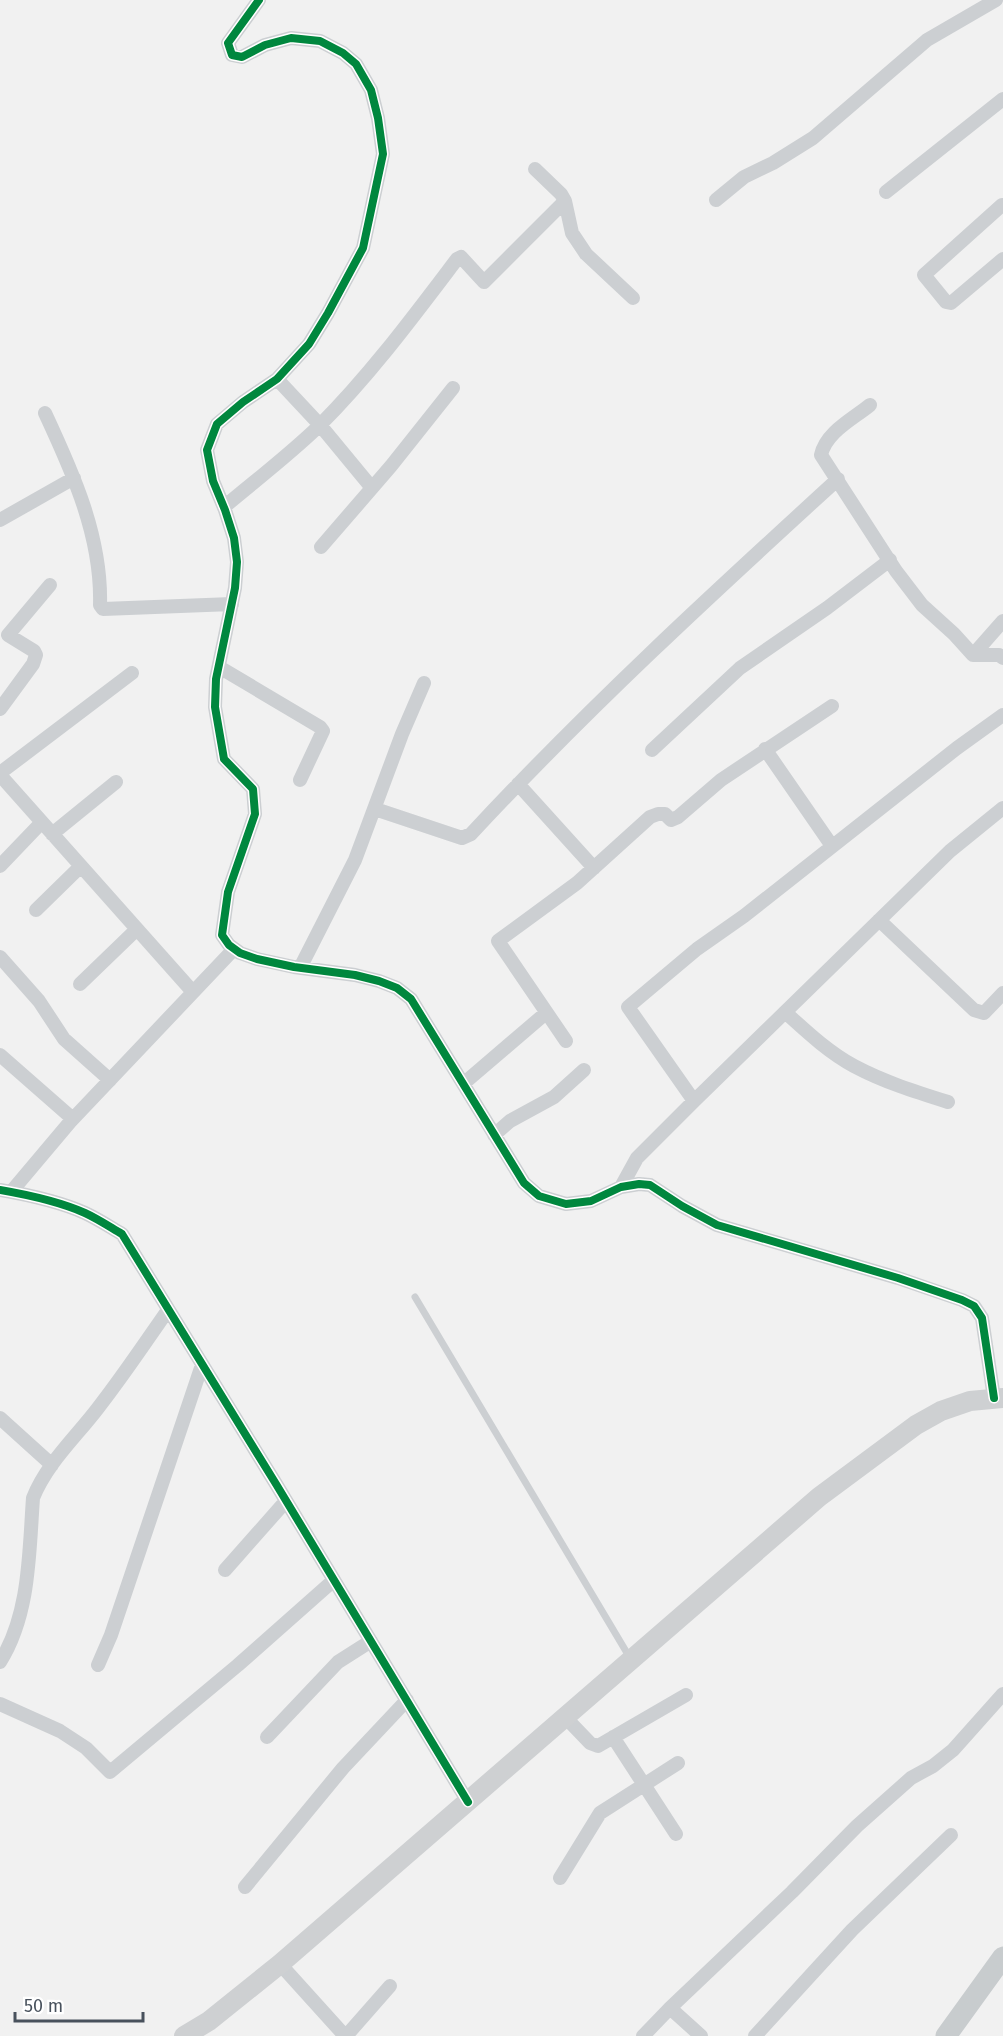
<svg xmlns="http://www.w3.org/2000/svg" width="1003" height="2036" font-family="'Fira Sans',sans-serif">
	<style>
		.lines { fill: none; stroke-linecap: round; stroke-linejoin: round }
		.lane { stroke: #cccfd2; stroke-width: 7 }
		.street { stroke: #cccfd2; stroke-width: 14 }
		.secondary { stroke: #ced0d2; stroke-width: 20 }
		.primary { stroke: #c8ccce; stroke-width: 21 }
		.cycleway-casing { stroke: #fff; stroke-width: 11 }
		.cycleway { stroke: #00873e; stroke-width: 8 }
	</style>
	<rect width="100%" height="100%" fill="#f1f1f1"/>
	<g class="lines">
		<path class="lane" d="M415,1297L630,1658"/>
		<path class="street" d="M259,0L228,43L232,55L242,57L265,45L291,38L320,41L343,53L356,64L371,90L378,118L383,154L363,248L328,313L309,344L277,379L243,402L217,424L207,450L213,481L225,510L234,538L237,562L235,588L216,679L215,707L224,759L253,789L255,814L228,892L222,935L229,945L240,953L257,959L294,967L355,975L379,981L397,988L411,999L524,1183L539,1196L566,1204L591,1201L621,1187L639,1184L650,1185L682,1206L717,1225L898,1278L962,1300L974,1306L982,1318L994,1398
			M535,169L561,194L565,201L572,233L586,254L633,298
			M886,192L1003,99
			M716,200L744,177L773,163L813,138L927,40L996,0
			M1002,205L924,275L946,302L951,303L1003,259
			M277,379L320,425L372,488
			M870,405C853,419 826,432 821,455L896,571L922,605L954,634L973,655H999L1003,658
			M45,413C73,473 102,537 100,605L103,609L232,604
			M224,507C256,480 289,455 319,426C370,375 413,317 457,259L461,257L484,282L565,201
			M0,520L74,478
			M321,547L391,466L453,388
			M973,655L1003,621
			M219,667L320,727L323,731L300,780
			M0,709L33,664L36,655L34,651L8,635L50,585
			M765,749L832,846
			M652,750L740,668L827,608L890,560
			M0,773L132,673
			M0,775L193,992
			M518,784L594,868
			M375,809L462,838L471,834C587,709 712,594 838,479
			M52,834L116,782
			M0,866L42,822
			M36,910L81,866
			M879,920L974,1010L984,1013L1003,993
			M0,957L39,1001L64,1039L110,1080
			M300,968L355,860L402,734L424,683
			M80,984L137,929
			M785,1012C806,1031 828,1052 854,1066C884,1082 916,1092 948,1102
			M566,1041L498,941L577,883L650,817L658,814H665L671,820L678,817L721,780L832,706
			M0,1055L73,1119
			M463,1084L546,1013
			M694,1101L628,1007L697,949L744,916L957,748L1003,715
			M494,1135L510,1121L554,1097L584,1070
			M621,1187L637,1158L694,1101L950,851L1003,808
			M0,1190C29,1195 58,1201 85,1213C98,1219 110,1227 122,1234L276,1484L468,1802
			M11,1192L70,1122L234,949
			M0,1418L52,1465
			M225,1570L286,1501
			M0,1662C30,1614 29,1553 33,1498C47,1463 76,1437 98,1408C123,1376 145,1343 168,1310
			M98,1665L111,1635L202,1365
			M0,1704L60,1731L86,1748L110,1772L238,1665L334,1580
			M565,1717L590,1743L598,1746L686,1695
			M267,1737L338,1662L371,1641
			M613,1737L676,1834
			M560,1878L600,1813L678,1763
			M245,1887L343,1768L407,1700
			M280,1964L345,2036
			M670,2008L701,2036
			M346,2036L390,1986
			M643,2036L670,2008L792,1892L857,1826L911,1778L933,1766L953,1750L1003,1694
			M755,2036L852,1930L951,1835"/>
		<path class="secondary" d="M184,2036L209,2021L280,1964L819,1497L916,1425L941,1411L970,1401L1003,1398"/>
		<path class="primary" d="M946,2036L1003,1957"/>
		<defs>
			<path id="cycleway" d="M259,0L228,43L232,55L242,57L265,45L291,38L320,41L343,53L356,64L371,90L378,118L383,154L363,248L328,313L309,344L277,379L243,402L217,424L207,450L213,481L225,510L234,538L237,562L235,588L216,679L215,707L224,759L253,789L255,814L228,892L222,935L229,945L240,953L257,959L294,967L355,975L379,981L397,988L411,999L524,1183L539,1196L566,1204L591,1201L621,1187L639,1184L650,1185L682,1206L717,1225L898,1278L962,1300L974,1306L982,1318L994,1398
				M0,1190C29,1195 58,1201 85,1213C98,1219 110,1227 122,1234L276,1484L468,1802"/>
		</defs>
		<use href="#cycleway" class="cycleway-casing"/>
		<use href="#cycleway" class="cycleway"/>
	</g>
	<path d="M15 2012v9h128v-9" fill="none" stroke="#48515c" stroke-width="3"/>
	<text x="24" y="2012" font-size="18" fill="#48515c" stroke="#ffffff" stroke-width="4.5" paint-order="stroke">50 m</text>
</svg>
